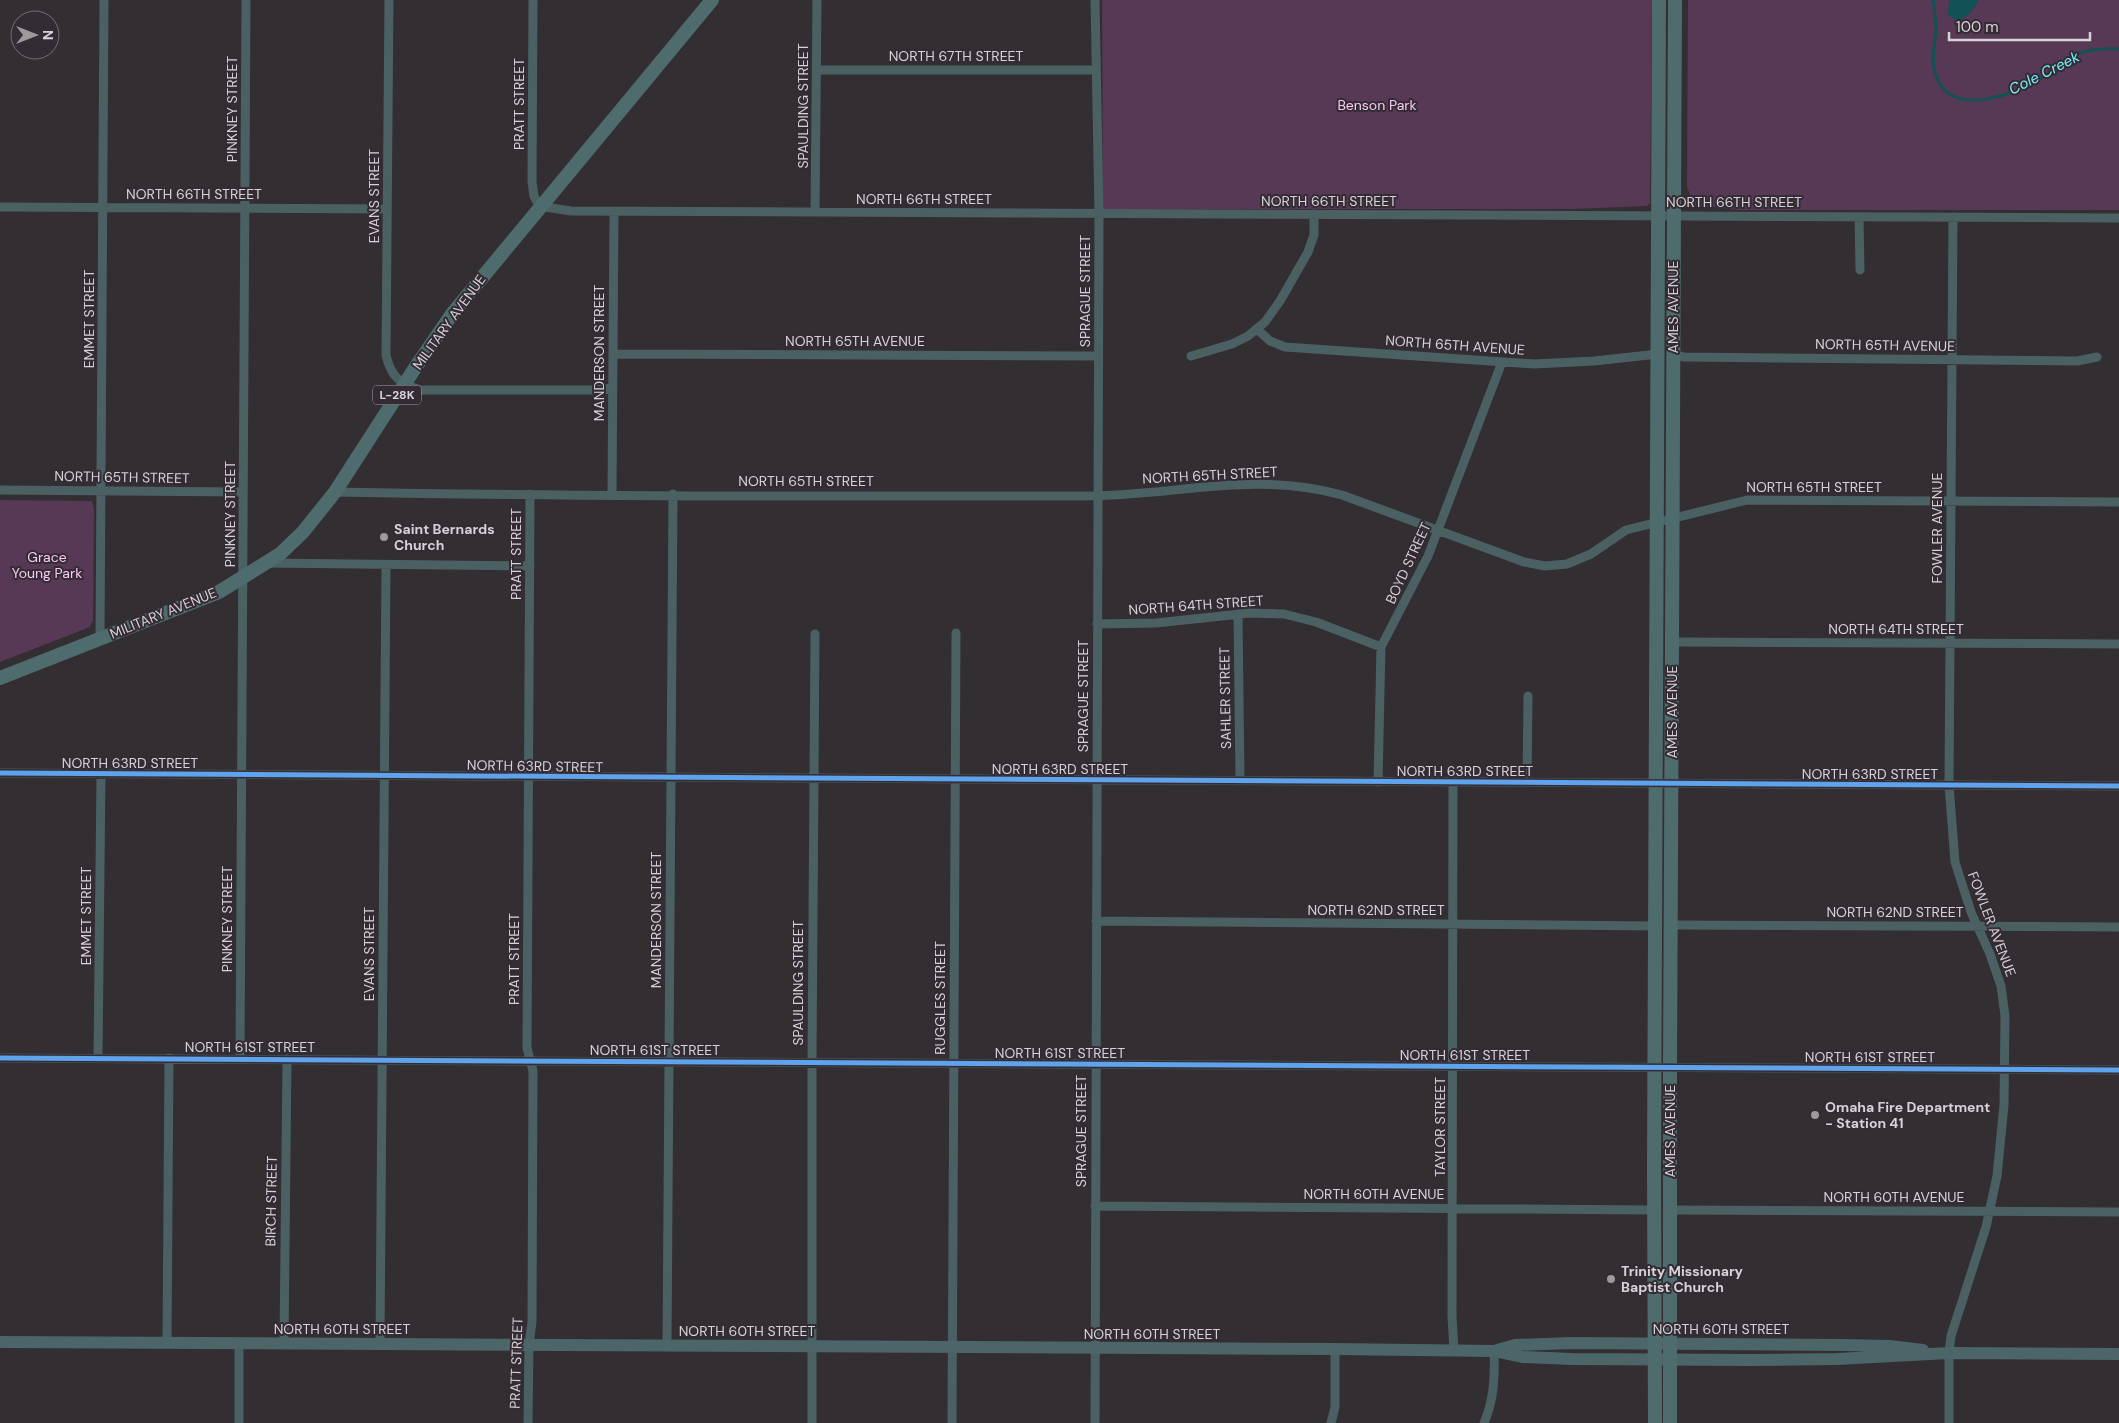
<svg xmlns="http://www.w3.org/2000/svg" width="2119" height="1423" font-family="'DM Sans',sans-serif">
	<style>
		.green { fill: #573855 }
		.water { fill: #125154 }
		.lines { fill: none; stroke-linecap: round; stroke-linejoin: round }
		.stream { stroke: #125154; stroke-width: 3 }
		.minor { stroke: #4b6062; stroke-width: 9 }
		.secondary { stroke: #4c6568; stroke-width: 12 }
		.primary { stroke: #4e6c6e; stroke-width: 14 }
		.cycleway-casing { stroke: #342c34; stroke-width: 8 }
		.cycleway { stroke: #60a3ed; stroke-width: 5 }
		.poi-dot { fill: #9d999d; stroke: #342c34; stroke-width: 2 }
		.labels { text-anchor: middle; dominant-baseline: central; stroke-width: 4; stroke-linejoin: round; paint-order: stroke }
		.shield { fill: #342c34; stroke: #a6a0a6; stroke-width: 1 }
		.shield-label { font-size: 12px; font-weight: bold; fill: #d7d2d7 }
		.street-label { font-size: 14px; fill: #d7d2d7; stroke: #342c34 }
		.park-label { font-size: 14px; fill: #fbc9f7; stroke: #342c34 }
		.poi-label { font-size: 14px; font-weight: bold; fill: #d7d2d7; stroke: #342c34; text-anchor: start }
		.water-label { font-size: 15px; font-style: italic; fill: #78f1f8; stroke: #342c34 }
	</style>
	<rect width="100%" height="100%" fill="#322e32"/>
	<path class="green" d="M1102,0H1652L1650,203L1647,206L1572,209H1103Z
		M1688,0H2119V210H1738L1694,205L1687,187Z
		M0,500L92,501L94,509L93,620L90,627L0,662Z"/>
	<path class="water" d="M1949,0H1979C1973,11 1960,29 1948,14Z"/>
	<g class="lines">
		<path class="stream" d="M1933,0C1934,9 1936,18 1936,27C1936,40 1931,55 1934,68C1945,123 2013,95 2043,77C2054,70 2062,61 2074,55C2089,49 2103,48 2119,49"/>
		<path class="minor" d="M389,0L386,355C391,377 400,384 421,390H596L612,388
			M533,0L532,182L534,196L539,206L571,211L2119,218
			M817,70H1096
			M0,207L387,209
			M815,212L817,0
			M1859,217L1860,270
			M1257,329L1270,341L1285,347L1534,364L1594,361L1658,354
			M613,354L1098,356
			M1673,354L1684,357L2077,361L2097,357
			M1191,356L1232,344L1248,336L1265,322L1280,301L1308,252L1314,235V214
			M0,490L243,492
			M335,492C584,497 832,496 1080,496C1170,497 1252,470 1342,495L1524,562L1545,566L1567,564L1591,554L1626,530L1747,500L2119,502
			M612,494L614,212
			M266,563L530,566
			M1238,614L1240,781
			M1097,624L1156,623L1250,613L1284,614L1316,622L1381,647
			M100,639L104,0
			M1673,642L2119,644
			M0,773L2119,786
			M1378,782L1381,647L1428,556L1502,362
			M1527,782L1528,696
			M1453,783L1452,1316L1454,1351
			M1096,921L1655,926
			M1671,925L2119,927
			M0,1058L2119,1070
			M98,1058L101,774
			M240,1059L246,0
			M1095,1206L1654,1210
			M1670,1210L2119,1212
			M167,1343L169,1058
			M239,1343V1423
			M284,1343L287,1059
			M380,1344L386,565
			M667,1346L673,494
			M528,1423L529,1345L532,1322L533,1071L527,1048L530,494
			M812,1423V1062L815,634
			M952,1423L956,633
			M1095,1423L1099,214L1095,0
			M1331,1423L1335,1407V1349
			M1484,1423C1494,1400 1495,1376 1494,1351
			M1949,1423V1353L1951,1336L1986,1227L1997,1176L2004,1105L2005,1016L2001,986L1990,954L1971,912L1955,862L1949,785L1953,217"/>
		<path class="secondary" d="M0,1342L1335,1349L1494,1351L1522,1357L1572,1359L1751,1360L1837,1359L1949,1353L2119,1354
			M1497,1350L1515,1345L1572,1343L1842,1345L1890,1346L1923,1350"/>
		<path class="primary" d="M0,678L219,592L280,554L303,532L335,492L415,368L452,314L712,0
			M1655,1423L1654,1170L1659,0
			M1670,1423V1068L1675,0"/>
		<defs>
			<path id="cycleway" d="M0,773L2119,786
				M0,1058L2119,1070"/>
		</defs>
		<use href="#cycleway" class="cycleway-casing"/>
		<use href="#cycleway" class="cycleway"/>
	</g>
	<g class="poi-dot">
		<circle cx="384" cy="537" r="5"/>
		<circle cx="1815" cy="1115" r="5"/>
		<circle cx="1611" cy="1279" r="5"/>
	</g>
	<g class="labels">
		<rect class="shield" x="373" y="385.5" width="48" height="19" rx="4"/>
		<g class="shield-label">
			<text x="397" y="395">L-28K</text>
		</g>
		<g class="street-label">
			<text x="956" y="56">NORTH 67TH STREET</text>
			<text transform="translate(519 104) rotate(-90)">PRATT STREET</text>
			<text transform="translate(803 106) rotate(-90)">SPAULDING STREET</text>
			<text transform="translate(232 109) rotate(-90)">PINKNEY STREET</text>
			<text x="194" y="194">NORTH 66TH STREET</text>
			<text transform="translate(374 196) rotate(-90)">EVANS STREET</text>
			<text x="924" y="199">NORTH 66TH STREET</text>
			<text x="1329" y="201">NORTH 66TH STREET</text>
			<text x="1734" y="202">NORTH 66TH STREET</text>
			<text transform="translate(1085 291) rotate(-90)">SPRAGUE STREET</text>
			<text transform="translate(1673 307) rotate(-90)">AMES AVENUE</text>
			<text transform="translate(89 319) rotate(-90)">EMMET STREET</text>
			<text transform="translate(449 322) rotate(-54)">MILITARY AVENUE</text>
			<text x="855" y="341">NORTH 65TH AVENUE</text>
			<text transform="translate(1455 345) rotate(4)">NORTH 65TH AVENUE</text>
			<text transform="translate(1885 345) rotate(1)">NORTH 65TH AVENUE</text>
			<text transform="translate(599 353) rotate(-90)">MANDERSON STREET</text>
			<text transform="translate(1210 475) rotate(-3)">NORTH 65TH STREET</text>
			<text transform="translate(122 477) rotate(1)">NORTH 65TH STREET</text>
			<text x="806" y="481">NORTH 65TH STREET</text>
			<text x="1814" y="487">NORTH 65TH STREET</text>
			<text transform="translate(230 514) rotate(-90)">PINKNEY STREET</text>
			<text transform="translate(1937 528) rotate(-90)">FOWLER AVENUE</text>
			<text transform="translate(516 554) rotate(-90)">PRATT STREET</text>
			<text transform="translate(1408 563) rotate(-65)">BOYD STREET</text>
			<text transform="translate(1196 605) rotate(-4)">NORTH 64TH STREET</text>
			<text transform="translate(163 613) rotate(-22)">MILITARY AVENUE</text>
			<text x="1896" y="629">NORTH 64TH STREET</text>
			<text transform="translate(1083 696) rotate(-90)">SPRAGUE STREET</text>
			<text transform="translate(1225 698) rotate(-91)">SAHLER STREET</text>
			<text transform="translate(1672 712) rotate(-90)">AMES AVENUE</text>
			<text x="130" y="763">NORTH 63RD STREET</text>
			<text transform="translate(535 766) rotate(1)">NORTH 63RD STREET</text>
			<text x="1060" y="769">NORTH 63RD STREET</text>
			<text x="1465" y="771">NORTH 63RD STREET</text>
			<text x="1870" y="774">NORTH 63RD STREET</text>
			<text x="1376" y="910">NORTH 62ND STREET</text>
			<text x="1895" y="912">NORTH 62ND STREET</text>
			<text transform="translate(86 916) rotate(-90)">EMMET STREET</text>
			<text transform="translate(227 919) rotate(-90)">PINKNEY STREET</text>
			<text transform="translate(656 920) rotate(-90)">MANDERSON STREET</text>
			<text transform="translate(1992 924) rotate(69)">FOWLER AVENUE</text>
			<text transform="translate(369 954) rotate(-90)">EVANS STREET</text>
			<text transform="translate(514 959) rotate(-90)">PRATT STREET</text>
			<text transform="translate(798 983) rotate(-90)">SPAULDING STREET</text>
			<text transform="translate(940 998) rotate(-90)">RUGGLES STREET</text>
			<text x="250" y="1047">NORTH 61ST STREET</text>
			<text x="655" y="1050">NORTH 61ST STREET</text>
			<text x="1060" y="1053">NORTH 61ST STREET</text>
			<text x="1465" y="1055">NORTH 61ST STREET</text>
			<text x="1870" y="1057">NORTH 61ST STREET</text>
			<text transform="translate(1440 1127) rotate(-90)">TAYLOR STREET</text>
			<text transform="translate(1081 1131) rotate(-90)">SPRAGUE STREET</text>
			<text transform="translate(1670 1131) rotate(-90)">AMES AVENUE</text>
			<text x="1374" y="1194">NORTH 60TH AVENUE</text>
			<text x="1894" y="1197">NORTH 60TH AVENUE</text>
			<text transform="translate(271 1201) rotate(-89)">BIRCH STREET</text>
			<text x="342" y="1329">NORTH 60TH STREET</text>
			<text x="1721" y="1329">NORTH 60TH STREET</text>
			<text x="747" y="1331">NORTH 60TH STREET</text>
			<text x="1152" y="1334">NORTH 60TH STREET</text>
			<text transform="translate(516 1363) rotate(-88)">PRATT STREET</text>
		</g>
		<g class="park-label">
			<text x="1377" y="105">Benson Park</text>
			<text x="47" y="557">Grace<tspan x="47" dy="16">Young Park</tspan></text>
		</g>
		<g class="poi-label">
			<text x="394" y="529">Saint Bernards<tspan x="394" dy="16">Church</tspan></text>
			<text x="1825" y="1107">Omaha Fire Department<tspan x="1825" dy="16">- Station 41</tspan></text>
			<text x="1621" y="1271">Trinity Missionary<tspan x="1621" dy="16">Baptist Church</tspan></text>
		</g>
		<g class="water-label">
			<text transform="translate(2044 73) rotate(-27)">Cole Creek</text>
		</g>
	</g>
	<g transform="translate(35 35) rotate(90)"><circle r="24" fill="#342c34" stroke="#756e75"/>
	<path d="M0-4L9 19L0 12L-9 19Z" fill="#9d999d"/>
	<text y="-8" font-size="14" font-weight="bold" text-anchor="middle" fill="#d7d2d7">N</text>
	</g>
	<path d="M1949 32v8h141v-8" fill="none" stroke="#d7d2d7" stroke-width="2.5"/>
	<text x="1956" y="32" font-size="15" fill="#d7d2d7" stroke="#342c34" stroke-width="4" paint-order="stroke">100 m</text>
</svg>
